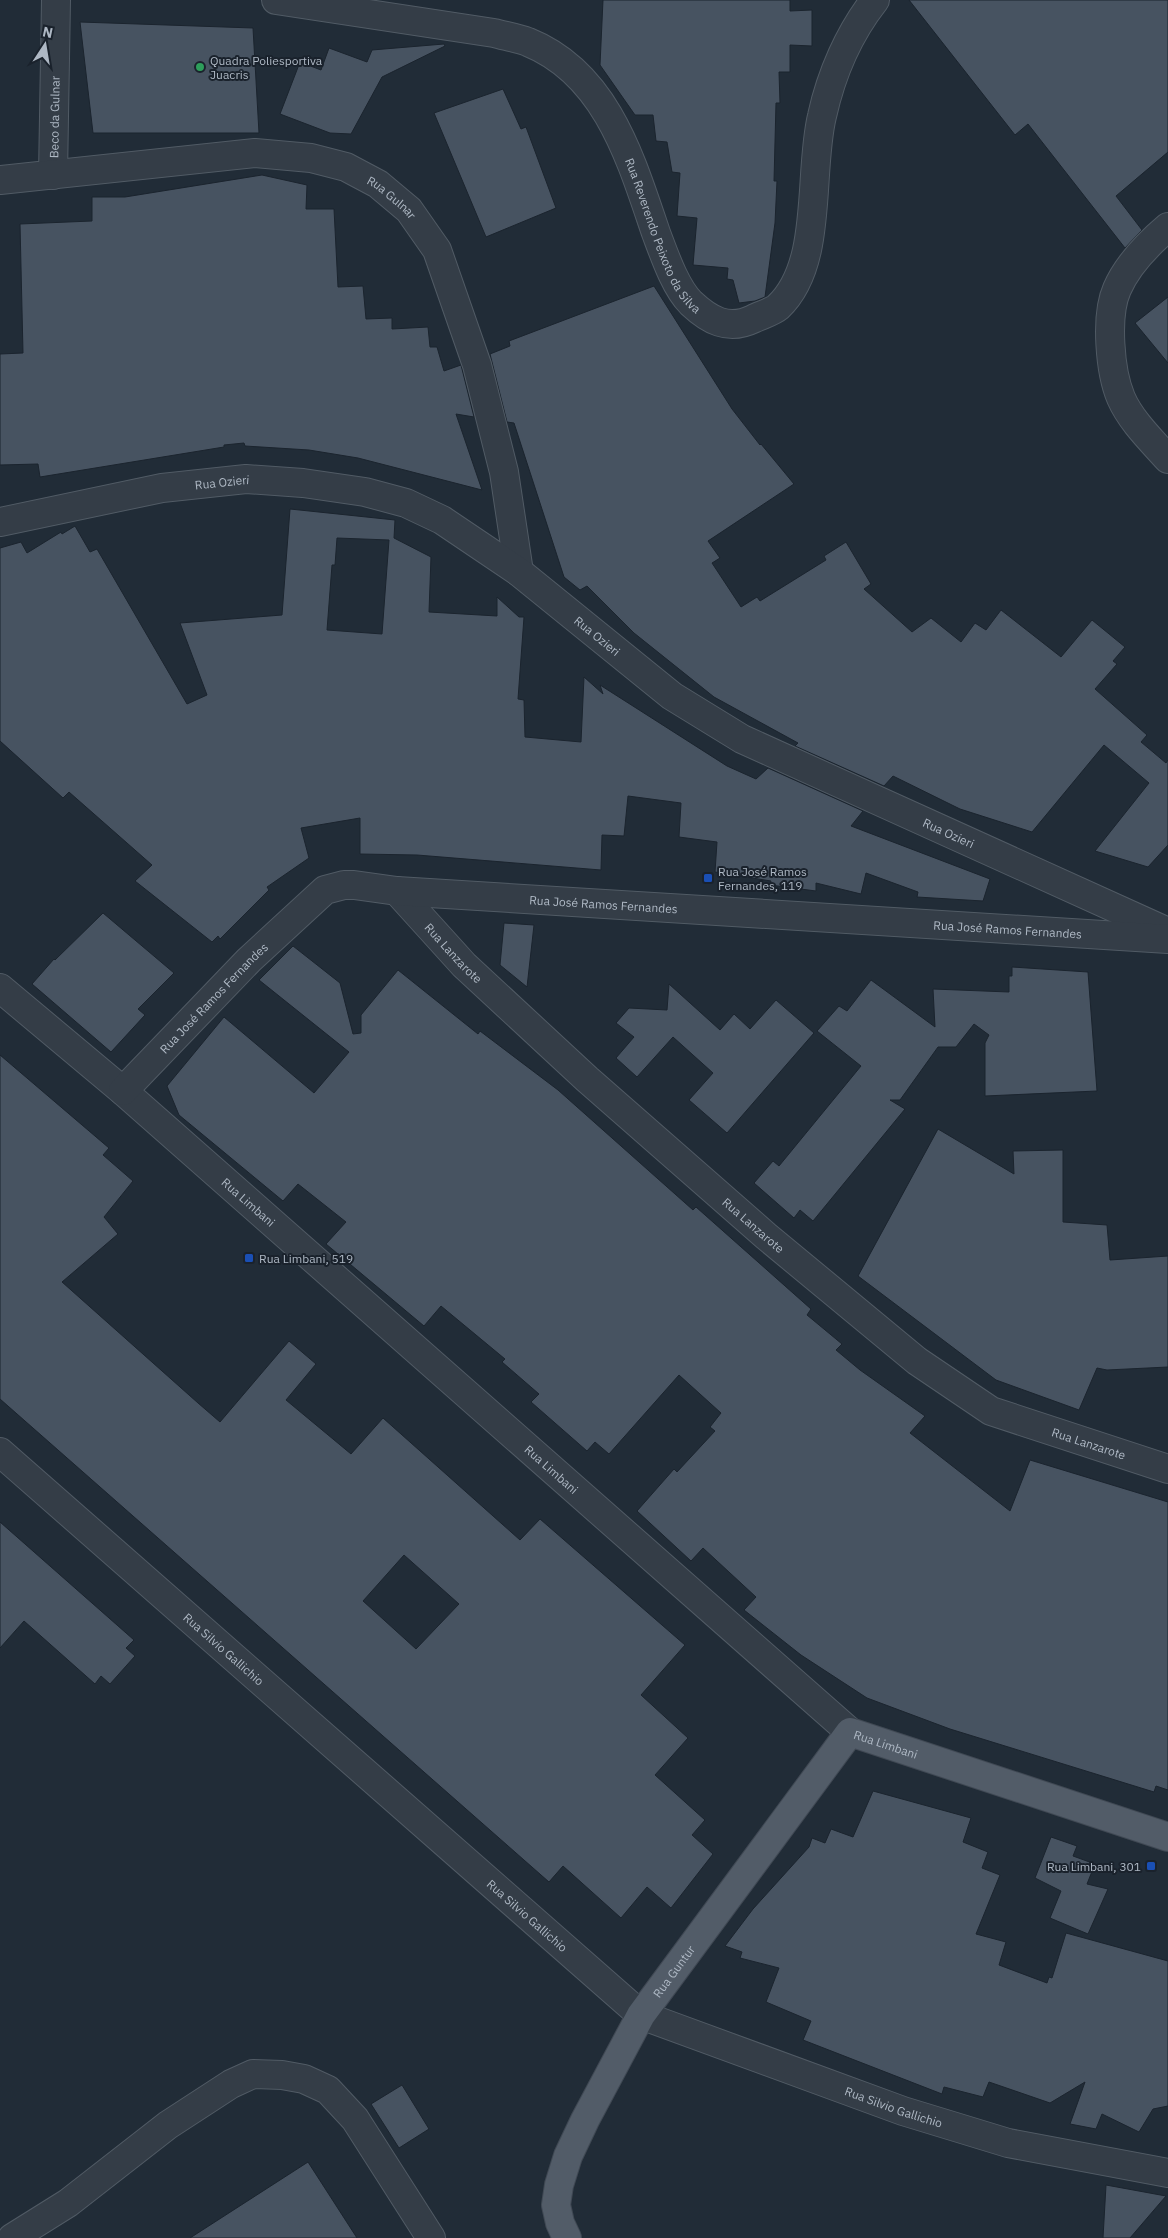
<svg xmlns="http://www.w3.org/2000/svg" width="1168" height="2238" font-family="'IBM Plex Sans',sans-serif">
	<style>
		.building { fill: #475361; stroke: #1b242e; fill-rule: evenodd }
		.lines { fill: none; stroke-linecap: round; stroke-linejoin: round }
		.minor-casing { stroke: #515b65; stroke-width: 30 }
		.major-casing { stroke: #404954; stroke-width: 30 }
		.minor { stroke: #343d47; stroke-width: 28 }
		.major { stroke: #525c68; stroke-width: 28 }
		.leisure-dot { fill: #2e9e5b; stroke: #1a222c; stroke-width: 2 }
		.transit-dot { fill: #1a4fb4; stroke: #1a222c; stroke-width: 2 }
		.labels { text-anchor: middle; dominant-baseline: central; stroke-width: 4; stroke-linejoin: round; paint-order: stroke }
		.poi-label { font-size: 12px; fill: #aeb8c4; stroke: #1a222c; text-anchor: start }
		.street-label { font-size: 12px; fill: #aeb8c4; stroke: #1a222c }
	</style>
	<rect width="100%" height="100%" fill="#212c37"/>
	<path class="building" d="M603,0H790V11L812,10V46L790,45V72H779L780,103H776L774,181H777L775,223L765,297L755,301L739,303L733,280L727,279L728,268L693,265L697,218L677,216L680,173L672,172L667,142L656,141L653,115H635L600,65Z
		M909,0H1168V152L1116,196L1142,230L1125,248L1028,124L1015,135Z
		M80,22L253,28L259,133H93Z
		M444,44L445,46L382,77L351,134L330,133L280,114L300,62L321,70L329,48L367,62L372,50Z
		M503,89L521,129L526,127L556,208L486,237L434,113Z
		M262,175L307,185L306,209H334L338,287L363,286L366,319L392,318V329L428,327L430,347H437L444,371L461,365L474,417L456,414L482,490L358,458L309,450L245,446L244,443L224,445V447L40,477L38,464L0,465V354L23,353L20,224L92,221V197H125Z
		M654,286L732,409L760,445L761,444L794,484L708,541L720,558L712,563L741,607L757,597L760,601L826,560L824,556L846,542L871,584L864,589L912,632L931,618L961,642L975,623L986,630L1001,610L1061,657L1092,620L1125,647L1113,661L1117,664L1095,689L1147,735L1141,742L1166,763L1168,760V845L1148,867L1095,851L1149,783L1104,745L1032,832L960,809L893,776L884,786L795,746L798,743L714,697L634,633L587,586L580,590L564,577L514,423L507,422L490,354L510,346L509,341Z
		M1168,297V363L1135,323Z
		M290,509L395,520L394,538L431,557L429,612L497,616V597L519,617H524L518,699L524,700L525,737L581,742L584,677L603,694L600,685L727,766L756,779L768,768L863,811L851,826L990,879L983,901L917,897L918,892L866,873L861,894L816,883V891L770,885L771,881L715,872L717,842L679,837L681,803L628,796L624,836L602,835L601,870L417,855L360,854V818L301,828L309,858L267,887L269,890L220,939L218,936L212,942L135,881L152,865L69,792L63,798L0,741V548L21,542L27,553L61,532L62,534L75,526L90,552L97,549L187,704L207,695L180,623L282,615ZM337,538L389,540L382,634L327,630L332,565H335Z
		M103,913L174,973L138,1009L145,1015L111,1052L32,984L54,959L55,960Z
		M504,923L534,925L527,987L500,965Z
		M293,946L340,983L353,1034L361,1033V1015L398,970L478,1034L480,1031L558,1090L693,1210L696,1207L811,1309L807,1315L842,1344L836,1350L860,1370L925,1416L910,1433L1010,1511L1030,1460L1168,1502V1790L1156,1786L1154,1792L950,1729L867,1698L801,1655L744,1610L756,1597L703,1548L691,1561L637,1511L674,1469L677,1472L715,1431L710,1427L721,1413L679,1375L609,1454L595,1442L587,1451L531,1402L539,1394L502,1362L505,1359L441,1306L424,1326L326,1244L346,1222L298,1184L283,1201L179,1115L167,1086L224,1017L314,1093L349,1052L259,980Z
		M1012,967L1088,972L1097,1091L985,1096V1043L989,1035L974,1024L956,1047H938L900,1100H890L905,1109L813,1221L800,1210L794,1218L754,1183L773,1161L779,1166L861,1066L817,1031L839,1006L847,1011L871,980L935,1027L933,989L1009,992V976H1012Z
		M669,984L720,1030L734,1014L750,1029L776,1000L814,1033L727,1133L689,1100L713,1073L673,1037L637,1077L616,1058L634,1037L616,1023L629,1008L667,1010Z
		M0,1055L109,1148L103,1155L133,1181L104,1217L118,1234L62,1282L198,1403L220,1422L289,1341L316,1364L286,1400L351,1454L383,1418L520,1540L540,1519L685,1645L641,1695L688,1738L655,1775L705,1820L692,1835L713,1854L671,1908L647,1887L621,1918L563,1866L549,1882L0,1399ZM404,1555L459,1604L416,1649L363,1601Z
		M938,1129L1014,1174L1013,1151L1063,1150V1222L1107,1225L1110,1260L1168,1256V1367L1107,1370L1097,1368L1079,1410L996,1380L858,1276Z
		M0,1522L134,1640L126,1648L135,1656L110,1684L101,1676L95,1684L24,1621L0,1648Z
		M873,1791L971,1818L963,1842L988,1852L982,1868L1000,1875L976,1934L1006,1942L999,1965L1047,1983L1049,1977L1052,1978L1066,1933L1168,1961V2106L1153,2109L1139,2132L1102,2114L1096,2129L1070,2124L1085,2082L1050,2103L989,2082L983,2097L944,2087L942,2094L803,2040L811,2021L766,2002L779,1968L740,1958L742,1952L725,1946L753,1909L809,1847L812,1838L825,1843L831,1829L853,1837Z
		M1051,1837L1077,1846L1073,1856L1095,1864L1087,1884L1108,1889L1088,1934L1050,1918L1061,1891L1035,1878Z
		M402,2085L429,2129L399,2148L371,2104Z
		M308,2162L357,2238H190Z
		M1106,2185L1166,2196L1130,2238H1103Z"/>
	<g class="lines">
		<defs>
			<g id="minor">
				<path id="s1" d="M276,0L494,33C505,36 517,38 528,42C607,74 631,160 656,233C664,254 675,287 691,303C709,320 728,331 753,319C761,315 772,312 778,307C824,264 808,173 822,116C831,75 849,33 875,0"/>
				<path id="s2" d="M53,175L56,0"/>
				<path id="s3" d="M0,180L255,153L311,158L346,167L378,184L409,210L437,250L477,365L504,472L519,572"/>
				<path d="M1168,227C1149,243 1127,266 1117,289C1105,316 1110,372 1121,398C1131,421 1152,441 1168,459"/>
				<path id="s4" d="M0,522L162,488L246,479L303,483L365,492L406,503L442,520L519,572L672,696L742,739L1168,932"/>
				<path id="s5" d="M397,891L464,965L587,1079L766,1236L917,1361L991,1411L1168,1469"/>
				<path id="s6" d="M0,988L123,1091L850,1732"/>
				<path id="s7" d="M123,1091L249,960L325,890L344,885H354L397,891L1168,939"/>
				<path id="s8" d="M0,1452L641,2015L903,2111L1008,2143L1168,2173"/>
				<path d="M12,2238L68,2203L168,2125L231,2084L253,2074L282,2075L304,2079L328,2090L355,2119L431,2238"/>
			</g>
			<g id="major">
				<path id="s9" d="M567,2238L560,2223L556,2205L559,2185L568,2156L585,2120L641,2015L850,1732L1168,1837"/>
			</g>
		</defs>
		<use href="#minor" class="minor-casing"/>
		<use href="#major" class="major-casing"/>
		<use href="#minor" class="minor"/>
		<use href="#major" class="major"/>
	</g>
	<circle class="leisure-dot" cx="200" cy="67" r="5"/>
	<g class="transit-dot">
		<rect x="703" y="873" width="10" height="10" rx="2.5"/>
		<rect x="244" y="1253" width="10" height="10" rx="2.5"/>
		<rect x="1146" y="1861" width="10" height="10" rx="2.5"/>
	</g>
	<g class="labels">
		<g class="poi-label">
			<text x="210" y="60">Quadra Poliesportiva<tspan x="210" dy="14">Juacris</tspan></text>
			<text x="718" y="871">Rua José Ramos<tspan x="718" dy="14">Fernandes, 119</tspan></text>
			<text x="259" y="1258">Rua Limbani, 519</text>
			<text x="1141" y="1866" text-anchor="end">Rua Limbani, 301</text>
		</g>
		<g class="street-label">
			<text stroke="none"><textPath href="#s2" startOffset="58">Beco da Gulnar</textPath></text>
			<text stroke="none"><textPath href="#s3" startOffset="404">Rua Gulnar</textPath></text>
			<text stroke="none"><textPath href="#s1" startOffset="499">Rua Reverendo Peixoto da Silva</textPath></text>
			<text stroke="none"><textPath href="#s4" startOffset="226">Rua Ozieri</textPath></text>
			<text stroke="none"><textPath href="#s4" startOffset="646">Rua Ozieri</textPath></text>
			<text stroke="none"><textPath href="#s4" startOffset="1051">Rua Ozieri</textPath></text>
			<text stroke="none"><textPath href="#s7" startOffset="565">Rua José Ramos Fernandes</textPath></text>
			<text stroke="none"><textPath href="#s7" startOffset="970">Rua José Ramos Fernandes</textPath></text>
			<text stroke="none"><textPath href="#s5" startOffset="84">Rua Lanzarote</textPath></text>
			<text stroke="none"><textPath href="#s7" startOffset="130">Rua José Ramos Fernandes</textPath></text>
			<text stroke="none"><textPath href="#s6" startOffset="328">Rua Limbani</textPath></text>
			<text stroke="none"><textPath href="#s5" startOffset="489">Rua Lanzarote</textPath></text>
			<text stroke="none"><textPath href="#s5" startOffset="894">Rua Lanzarote</textPath></text>
			<text stroke="none"><textPath href="#s6" startOffset="732">Rua Limbani</textPath></text>
			<text stroke="none"><textPath href="#s8" startOffset="298">Rua Silvio Gallichio</textPath></text>
			<text stroke="none"><textPath href="#s9" startOffset="634">Rua Limbani</textPath></text>
			<text stroke="none"><textPath href="#s8" startOffset="702">Rua Silvio Gallichio</textPath></text>
			<text stroke="none"><textPath href="#s9" startOffset="299">Rua Guntur</textPath></text>
			<text stroke="none"><textPath href="#s8" startOffset="1122">Rua Silvio Gallichio</textPath></text>
		</g>
	</g>
	<g transform="translate(45 45) rotate(12)" stroke="#1a222c" stroke-width="4" paint-order="stroke">
	<path d="M0-4L9 19L0 12L-9 19Z" fill="#aeb8c4"/>
	<text y="-8" font-size="14" font-weight="bold" text-anchor="middle" fill="#aeb8c4">N</text>
	</g>
</svg>
